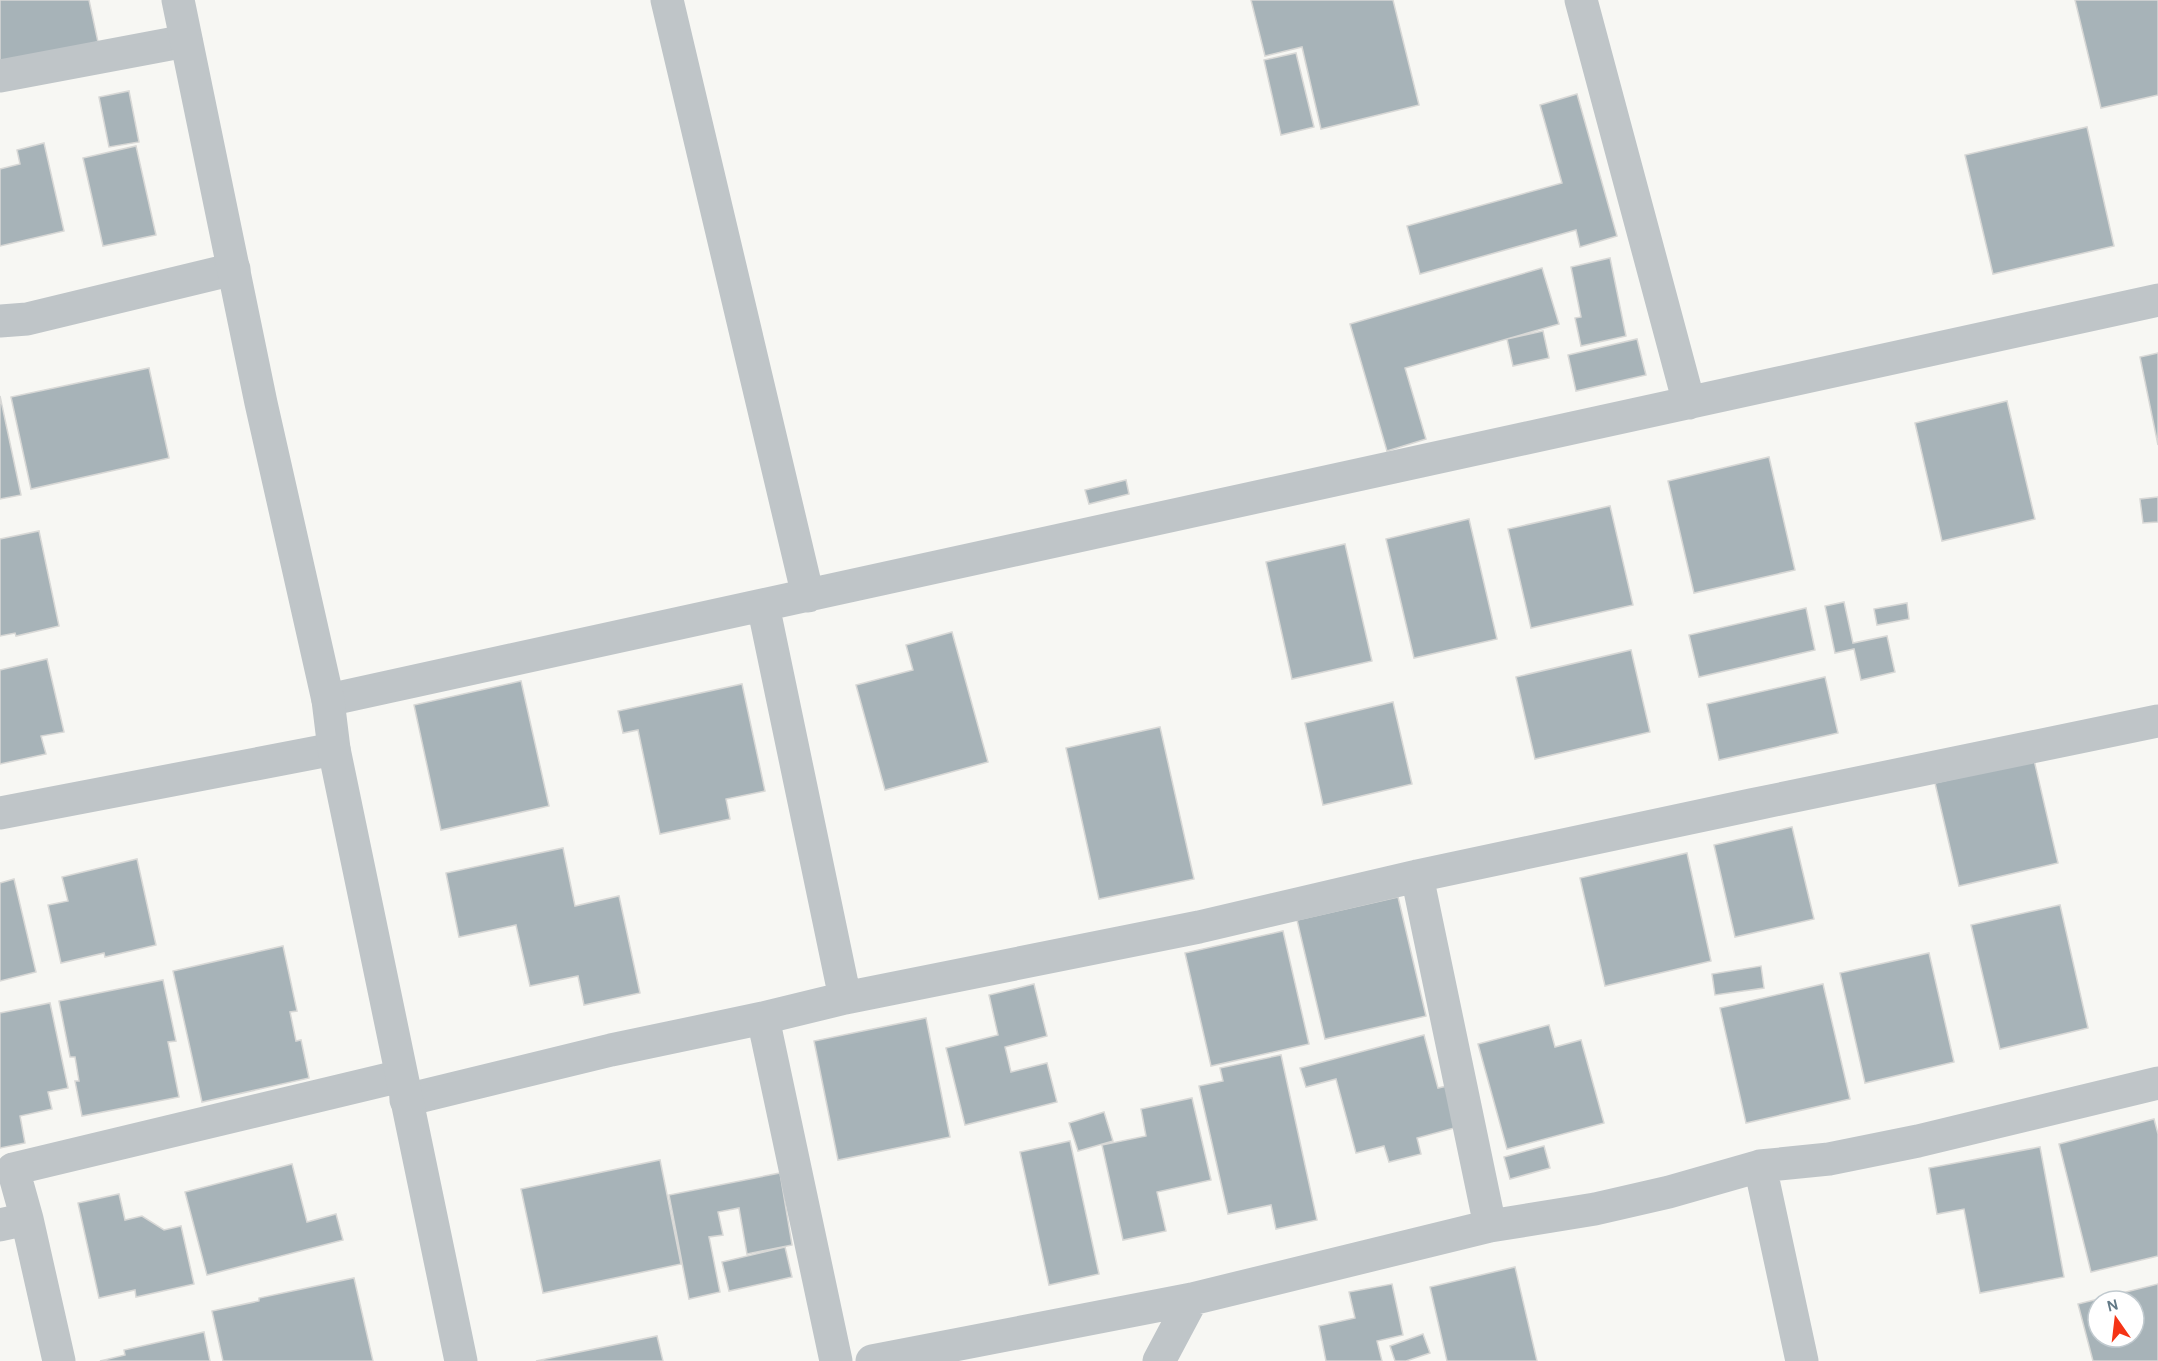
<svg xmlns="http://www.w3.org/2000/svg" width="2158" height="1361" font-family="Karla,sans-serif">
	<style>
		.building { fill: #a7b3b8; stroke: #d8d8d6; stroke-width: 1.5; fill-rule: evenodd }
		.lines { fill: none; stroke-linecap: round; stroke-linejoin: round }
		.minor { stroke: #bfc5c8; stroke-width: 33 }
		.tertiary { stroke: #bfc5c8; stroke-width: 33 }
	</style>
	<rect width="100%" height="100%" fill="#f7f7f3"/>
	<path class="building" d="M0,0H89L98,42L0,64Z
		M1251,0H1393L1419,105L1321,129L1302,47L1265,56Z
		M2075,0H2158V95L2101,108Z
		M1296,53L1314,127L1281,135L1264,60Z
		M129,91L139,142L109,147L99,97Z
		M1577,94L1617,236L1580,247L1576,230L1420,274L1407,226L1562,183L1540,105Z
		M2087,127L2114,246L1993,274L1965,155Z
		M44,143L64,231L0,246V169L20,164L17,150Z
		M136,146L156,235L103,246L83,158Z
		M1610,258L1626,336L1581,346L1575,318L1581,317L1571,267Z
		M1542,268L1559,324L1405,368L1426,439L1387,451L1350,324Z
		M1543,331L1549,358L1513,366L1507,339Z
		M1637,339L1646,375L1576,391L1568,355Z
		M2158,353V445L2140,357Z
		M149,368L169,458L31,489L11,397Z
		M0,396L21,495L0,499Z
		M2007,401L2035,519L1942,541L1915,423Z
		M1769,457L1795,570L1694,593L1668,481Z
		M1126,480L1129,494L1089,504L1085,490Z
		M2158,497V522L2143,523L2140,499Z
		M1610,506L1633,605L1531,628L1508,529Z
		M1469,519L1497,639L1414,658L1386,539Z
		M39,531L59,626L16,636L15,633L0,636V539Z
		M1345,544L1372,661L1292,679L1266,562Z
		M1844,602L1853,643L1887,636L1895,672L1861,680L1854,649L1835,653L1825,606Z
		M1907,603L1909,619L1877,625L1874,609Z
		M1806,608L1815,650L1699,677L1689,635Z
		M952,632L988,762L885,790L856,685L913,670L906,645Z
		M1631,650L1650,732L1535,759L1516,677Z
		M47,659L64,732L41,736L46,754L0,764V670Z
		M1825,677L1838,733L1719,760L1707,704Z
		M521,681L549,806L441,830L414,705Z
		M742,684L765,791L726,799L730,819L660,834L638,730L623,733L618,711Z
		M1393,702L1412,784L1323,805L1305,723Z
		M1160,727L1194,879L1099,899L1066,748Z
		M2034,760L2058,863L1959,886L1935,783Z
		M1792,827L1814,919L1735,937L1714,845Z
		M563,848L575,906L619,896L640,993L584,1005L578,976L530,986L516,925L459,937L446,873Z
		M1687,853L1711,961L1605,986L1580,878Z
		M137,859L156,945L105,957L104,953L61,963L48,905L68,901L62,877Z
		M14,879L36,972L0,981V883Z
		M1398,897L1426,1016L1325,1039L1297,920Z
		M2060,905L2088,1028L2000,1049L1971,925Z
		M1283,931L1309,1044L1211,1066L1185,953Z
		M283,946L297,1011L290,1012L296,1041L301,1040L309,1078L202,1102L173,971Z
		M1929,953L1954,1062L1865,1083L1840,973Z
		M1761,966L1764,988L1715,995L1712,974Z
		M163,980L176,1041L168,1042L179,1097L82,1116L75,1081H79L75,1057H70L59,1001Z
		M1034,984L1047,1036L1005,1047L1011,1072L1047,1063L1057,1102L965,1125L946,1048L998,1035L989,995Z
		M1823,984L1850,1099L1746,1123L1720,1008Z
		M50,1003L68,1088L48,1092L52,1109L20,1116L25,1143L0,1148V1013Z
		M926,1018L950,1137L838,1160L814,1041Z
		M1549,1025L1555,1047L1581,1040L1604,1123L1507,1149L1478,1044Z
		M1424,1035L1438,1088L1447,1086L1458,1127L1417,1138L1421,1154L1389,1162L1384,1146L1356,1153L1336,1079L1306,1087L1300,1068Z
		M1281,1055L1317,1220L1276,1229L1271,1205L1228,1214L1199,1086L1223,1081L1220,1068Z
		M1192,1098L1211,1180L1157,1192L1166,1231L1123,1240L1102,1145L1146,1136L1141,1109Z
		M1104,1112L1113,1141L1078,1151L1069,1123Z
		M2154,1119L2158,1134V1256L2091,1272L2059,1144Z
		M1070,1141L1099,1274L1049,1285L1020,1152Z
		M1544,1146L1550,1168L1510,1179L1504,1157Z
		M2040,1147L2064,1277L1980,1293L1964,1209L1937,1214L1929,1168Z
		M660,1160L681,1264L543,1293L521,1189Z
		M292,1164L307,1222L336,1214L343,1240L207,1275L185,1192Z
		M780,1173L792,1245L747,1254L739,1208L718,1212L723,1235L709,1237L720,1292L689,1299L669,1195Z
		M119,1194L125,1220L142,1216L164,1230L181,1226L194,1284L136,1297L135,1290L99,1298L78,1203Z
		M785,1247L792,1277L729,1291L722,1262Z
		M1515,1267L1537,1361H1447L1430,1287Z
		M354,1278L373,1361H223L212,1311L259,1301V1298Z
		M1392,1284L1403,1335L1377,1341L1382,1361H1326L1319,1326L1355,1318L1349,1292Z
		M2158,1284V1361H2093L2078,1304ZM2098,1301H2134V1337H2098Z
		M204,1332L210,1361H100L125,1355L124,1350Z
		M1423,1334L1430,1353L1406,1361H1395L1390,1346Z
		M657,1336L663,1361H536Z"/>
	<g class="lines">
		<path class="minor" d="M667,0L808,596
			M1581,0L1689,403
			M0,76L186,41
			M0,321L27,319L234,269
			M763,605L845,998
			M328,700L2158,300
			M0,813L334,749
			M1417,876L1490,1226
			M763,1018L836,1361
			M406,1100L611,1050L763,1018L845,998L1199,927L1417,876L1751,805L2158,721
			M1760,1166L1802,1361
			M0,1225L27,1219
			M59,1361L27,1219L13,1169L401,1076
			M872,1361L1192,1299L1490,1226L1595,1209L1669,1192L1760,1166L1829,1159L1918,1141L2158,1083
			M1159,1361L1192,1299"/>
		<path class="tertiary" d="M178,0L261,403L328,700L334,749L461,1361"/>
	</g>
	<g transform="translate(2116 1319) rotate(346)"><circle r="28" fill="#ffffff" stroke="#c1cacf" stroke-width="1.5"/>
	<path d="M0-4.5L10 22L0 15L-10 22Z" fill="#f53415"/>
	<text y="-9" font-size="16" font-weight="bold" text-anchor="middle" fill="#637a87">N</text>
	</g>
</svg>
